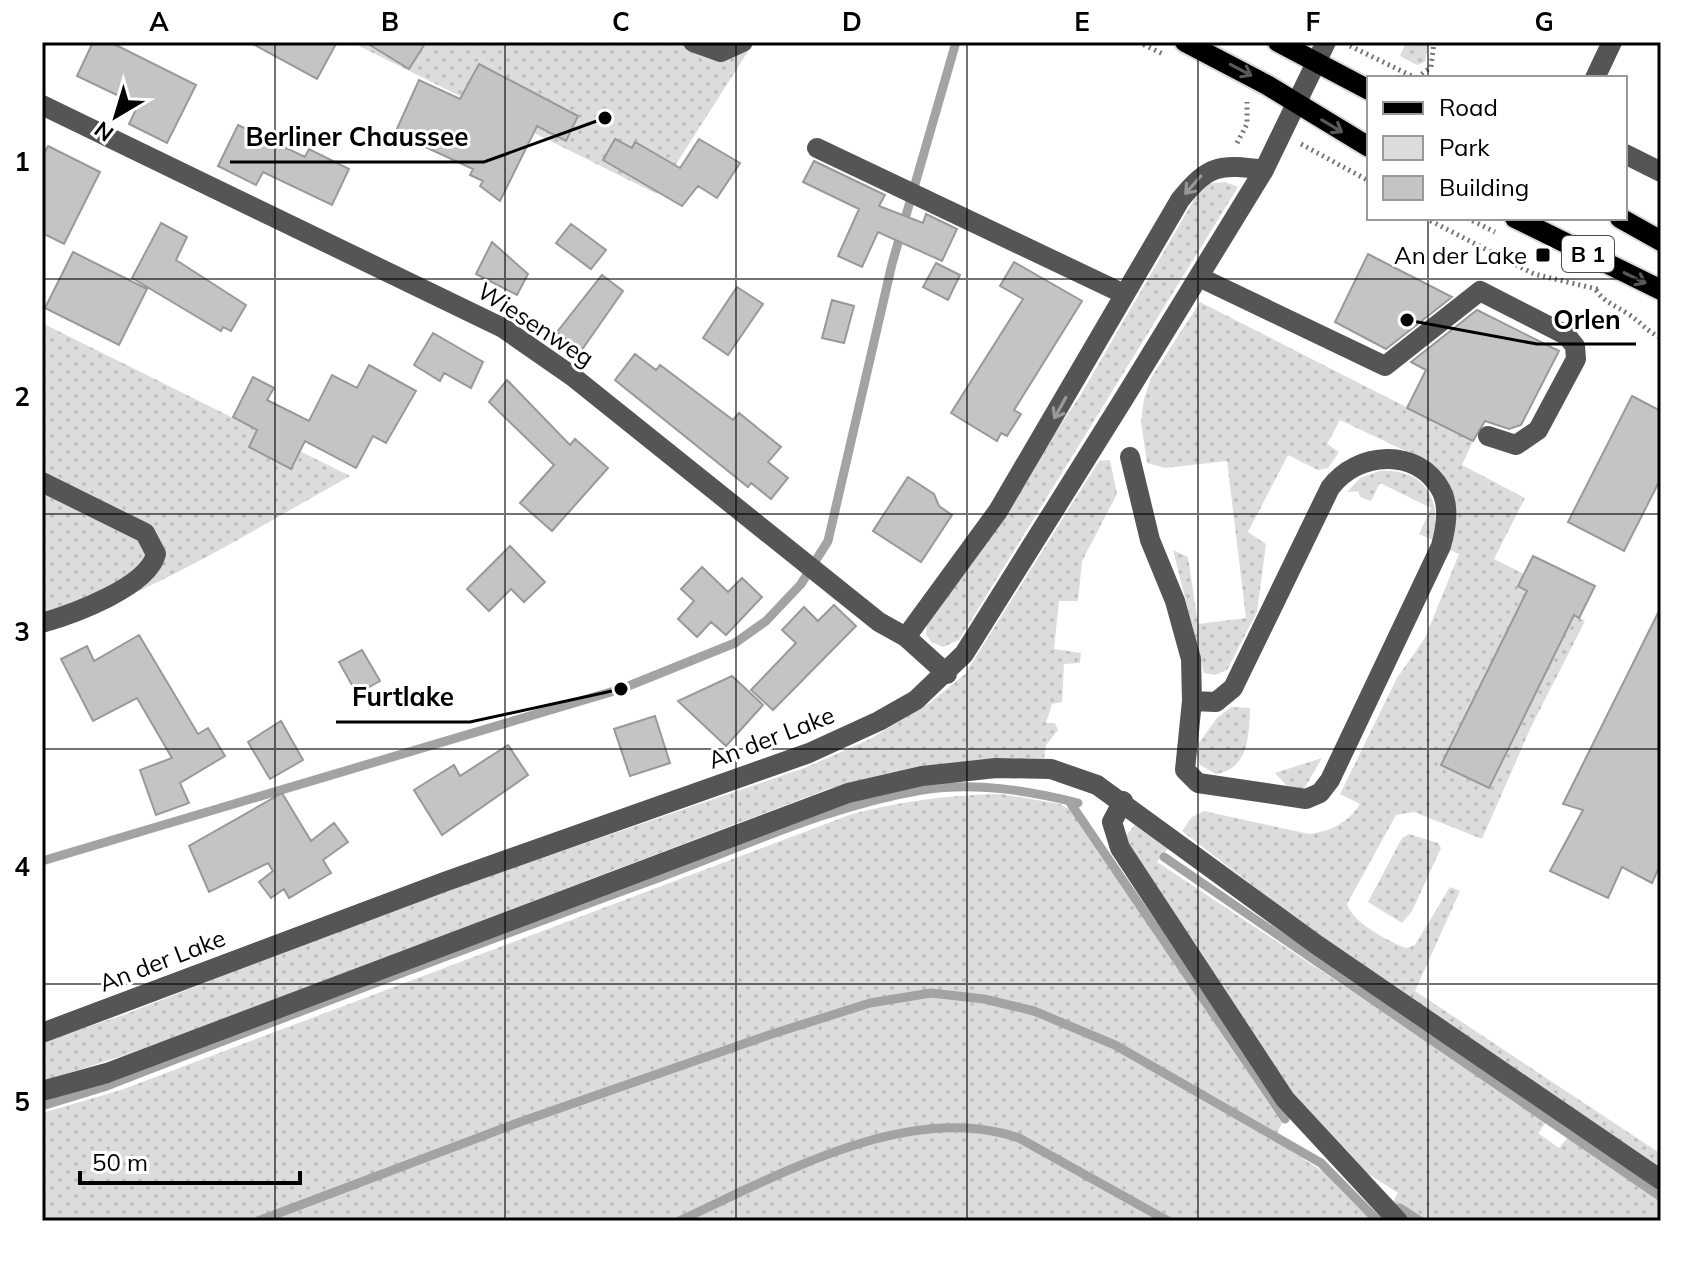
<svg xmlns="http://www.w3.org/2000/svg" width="1703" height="1263" font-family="Mulish,sans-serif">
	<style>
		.green { fill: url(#green-dots) }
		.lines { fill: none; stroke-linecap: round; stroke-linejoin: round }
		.stream { stroke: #a3a3a3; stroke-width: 9 }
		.building { fill: #c4c4c4; stroke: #999; stroke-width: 2 }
		.major-casing { stroke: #dbdbdb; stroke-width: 24 }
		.path { stroke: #777; stroke-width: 5; stroke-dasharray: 2 4; stroke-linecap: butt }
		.minor { stroke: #555; stroke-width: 20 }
		.major { stroke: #000; stroke-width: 20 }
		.oneway { stroke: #595959 }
		.oneway2 { stroke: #999 }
		.grid { fill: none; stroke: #000; stroke-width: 2; stroke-opacity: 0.55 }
		.poi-dot { fill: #000; stroke: #fff; stroke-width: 3 }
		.labels { text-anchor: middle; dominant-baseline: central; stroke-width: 6; stroke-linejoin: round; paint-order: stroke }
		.shield { fill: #fff; stroke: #4c4c4c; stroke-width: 2 }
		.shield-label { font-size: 22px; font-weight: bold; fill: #000 }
		.poi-label { font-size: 24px; fill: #000; stroke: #fff; text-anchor: end }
		.street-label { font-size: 24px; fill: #000; stroke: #fff }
		.leader { fill: none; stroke: #000; stroke-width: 3 }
		.callout-dot { fill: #000; stroke: #fff; stroke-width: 3 }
		.callout-label { font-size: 26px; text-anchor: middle; font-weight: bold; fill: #000; stroke: #fff; stroke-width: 6; stroke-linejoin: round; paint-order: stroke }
		.neatline { fill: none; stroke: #000; stroke-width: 3 }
		.grid-label { font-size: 26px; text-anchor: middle; font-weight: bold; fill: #000 }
	</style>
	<defs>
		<pattern id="green-dots" width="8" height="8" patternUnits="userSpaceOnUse" patternTransform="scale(2)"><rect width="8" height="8" fill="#dcdcdc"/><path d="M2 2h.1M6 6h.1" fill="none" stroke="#bbb" stroke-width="1.8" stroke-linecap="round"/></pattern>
	</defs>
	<rect width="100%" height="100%" fill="#fff"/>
	<path class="green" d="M351,42H754L657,194Z
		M1406,42H1429L1425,62L1417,65L1400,56Z
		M1225,182L1238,187L959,640L943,647L931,642L926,634L927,623L1080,396L1195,198L1206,184Z
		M1200,302L1473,441L1462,465L1525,498L1494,559L1524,574L1518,586L1527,591L1442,765L1489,788L1574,615L1585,621L1531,727L1482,839L1414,812L1396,815L1347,904C1353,923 1388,941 1406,948L1415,945L1450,887L1460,891L1415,991L1661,1154V1169L1323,940L1182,831L1192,817L1204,811L1309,834C1331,831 1348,823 1360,804L1340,794L1397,678L1425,638L1459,554L1448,549L1454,533L1414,455L1340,420L1327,444L1339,452L1328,468L1318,470L1288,455L1248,532L1266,544L1257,612L1227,670L1215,675L1204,673L1173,550L1188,557L1198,624L1246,618L1227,461L1165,468L1147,463L1141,422L1144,399L1151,378Z
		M42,323L350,476C250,532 151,594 42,631Z
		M1110,460L1117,494L1082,561L1078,601H1059L1054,649L1081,653L1080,663L1064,664L1062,702L1052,704L1046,723H1055L1058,730L1046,745L1044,758C970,757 898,770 828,789L149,1047L42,1082V1042L126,1014L382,913L807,767L870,739L931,702L965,674L1099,461Z
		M1379,471C1424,467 1443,500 1433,540L1419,534L1431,508L1380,483L1371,501L1360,497L1358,491L1347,492L1360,478Z
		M1231,707L1250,708C1249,735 1249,769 1216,774L1200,765L1195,748L1217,718Z
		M1322,758L1304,789L1287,786L1275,773Z
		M1001,794L1060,804L1071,810L1282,1123L1274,1140L1330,1176L1373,1221H42V1113L121,1090L852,814C902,801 949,795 1001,794Z
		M1139,820L1170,846L1157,862L1547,1121L1538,1133L1559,1148L1568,1137L1661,1202V1221H1406L1391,1205L1398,1193L1353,1164L1314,1124L1139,866L1125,837Z
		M1409,834L1438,843L1441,848L1412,911L1402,923L1368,902L1402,838Z"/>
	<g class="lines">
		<path class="stream" d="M1069,801L1285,1119
			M1164,857L1661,1197
			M42,861L621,689L735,643L766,621L801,584L828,541L892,264L956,42
			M42,1106L104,1087C285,1017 466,948 647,882C738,849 827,806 922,790C975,782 1027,790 1078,803
			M1400,1208L1420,1221
			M258,1221L520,1122L769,1035L870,1003L931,993L984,999L1034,1011L1115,1045L1321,1163L1378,1221
			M679,1221C777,1176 909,1100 1019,1138L1168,1221"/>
	</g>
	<path class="building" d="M93,42H110L196,85L167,143L129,124L138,105L77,76Z
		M249,42H337L317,79Z
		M365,42H426L409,69Z
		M479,64L578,116L566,141L537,126L500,201L480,186L483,181L470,175L473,169L395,133L419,80L460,99Z
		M238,125L305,157L309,149L349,169L332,205L263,172L256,185L218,166Z
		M615,139L632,148L635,142L680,168L699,139L740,163L717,198L698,186L682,206L603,160Z
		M48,146L100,172L64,244L42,233V158Z
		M814,161L885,195L879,206L923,223L926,214L957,229L942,261L878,232L862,267L838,256L859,209L803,182Z
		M161,223L187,237L176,260L246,305L231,331L223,327L221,331L132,278Z
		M571,224L606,250L591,269L556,243Z
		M492,242L528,274L517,295L476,274Z
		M73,252L147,289L119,345L45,308Z
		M1368,254L1452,297L1386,349L1335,322Z
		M1014,262L1082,301L1014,410L1021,414L1007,436L1001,433L997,441L951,413L1023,299L1000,286Z
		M936,263L960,275L948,300L923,287Z
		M602,275L623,291L581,351L557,332Z
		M737,287L763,304L728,355L703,338Z
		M832,300L854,306L844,343L822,338Z
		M1477,310L1559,351L1521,425L1509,429L1485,421L1473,441L1407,408L1426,370L1411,362Z
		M433,333L483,362L471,388L444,373L440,381L414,365Z
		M635,354L656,370L660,365L733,420L739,413L781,447L768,462L788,478L771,499L751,483L748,487L615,380Z
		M369,365L416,391L386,443L373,436L356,468L305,441L291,469L249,447L257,430L233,417L253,377L274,388L267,400L309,421L332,375L357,388Z
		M507,380L570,445L575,439L608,468L552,531L520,503L554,465L489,402Z
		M1632,396L1661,411V478L1624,551L1568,522Z
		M908,477L934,494L939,506L952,515L921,562L873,531Z
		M510,546L545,582L524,602L511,589L489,611L467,589Z
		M1533,556L1595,586L1579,618L1574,615L1489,788L1441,765L1527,591L1518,586Z
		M702,567L728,592L742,578L762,597L726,635L711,622L697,637L678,619L694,601L681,589Z
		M834,605L856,626L773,710L751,690L796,643L782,630L804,607L818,621Z
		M1661,607V863L1652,883L1622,867L1608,898L1550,871L1583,810L1563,804Z
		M139,635L198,734L208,728L225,756L180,783L189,803L156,815L140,770L172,758L137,698L93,721L61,659L87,646L94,661Z
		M362,650L380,681L357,694L339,662Z
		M732,676L763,705L726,746L678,701Z
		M655,716L670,763L630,776L614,729Z
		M281,721L303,760L270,779L248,742Z
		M508,745L528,775L442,835L414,790L454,765L460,776Z
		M282,793L311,841L334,823L348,842L323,860L331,873L289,898L284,889L271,898L259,882L273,871L268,863L209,892L189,846Z"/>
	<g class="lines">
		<defs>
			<path id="major" d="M1185,42L1267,85L1369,147
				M1278,42L1369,90
				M1515,218L1661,290
				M1620,218L1661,241"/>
		</defs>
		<use href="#major" class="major-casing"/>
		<path class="path" d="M1138,42L1163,54
			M1350,46L1416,78
			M1417,78L1431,67L1434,42
			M1237,143L1247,124V102
			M1301,144L1369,181
			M1425,218L1534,274L1601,290
			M1467,218L1495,232
			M1596,290C1605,303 1615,305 1628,314C1641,322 1645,330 1661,338"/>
		<path class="minor" d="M693,42L721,52L743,42
			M1595,78L1612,42
			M42,105L503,328L572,376L879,622L906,637L947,674
			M817,148L1124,294
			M1625,154L1661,172
			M1199,277L1385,366L1480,291L1566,335L1575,346L1576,359L1538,430L1516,445L1488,436
			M1130,457L1150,540L1175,601L1191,659L1192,701L1185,770L1198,783L1306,799L1320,793L1330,780L1441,546C1446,528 1450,507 1441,490C1418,447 1357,451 1330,488L1233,688L1216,702L1192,701
			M42,482L145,533L156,554C148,587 73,614 42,623
			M906,637L998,511L1180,200C1209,164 1220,164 1264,170
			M1123,801L1112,822L1120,848L1285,1099L1398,1221
			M42,1033L444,882L809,753L879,721L916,700L964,654L1123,400L1264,170L1326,42
			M42,1091L107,1073L848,793L922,776L996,768L1051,769L1097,785L1317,945L1661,1180"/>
		<use href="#major" class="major"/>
	</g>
	<defs><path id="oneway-shaft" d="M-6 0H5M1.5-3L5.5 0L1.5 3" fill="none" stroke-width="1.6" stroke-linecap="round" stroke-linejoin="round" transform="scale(2)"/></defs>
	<g class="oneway">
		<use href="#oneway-shaft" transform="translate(1241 70) rotate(28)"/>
		<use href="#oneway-shaft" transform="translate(1332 126) rotate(31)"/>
		<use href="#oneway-shaft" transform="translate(1635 278) rotate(26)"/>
	</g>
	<g class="oneway2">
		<use href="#oneway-shaft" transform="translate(1193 185) rotate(131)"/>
		<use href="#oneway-shaft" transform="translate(1060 408) rotate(119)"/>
	</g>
	<path class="grid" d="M275,42V1221M505,42V1221M736,42V1221M967,42V1221M1198,42V1221M1428,42V78M1428,218V1221M42,279H1661M42,514H1661M42,749H1661M42,984H1661"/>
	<rect class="poi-dot" x="1535" y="247" width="16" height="16" rx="4"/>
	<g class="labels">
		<rect class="shield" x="1562" y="236" width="52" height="36" rx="6"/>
		<g class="shield-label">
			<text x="1588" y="254">B 1</text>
		</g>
		<g class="poi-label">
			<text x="1527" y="255">An der Lake</text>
		</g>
		<g class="street-label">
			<text transform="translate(536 324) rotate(33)">Wiesenweg</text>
			<text transform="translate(771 737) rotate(-21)">An der Lake</text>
			<text transform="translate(162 960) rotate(-21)">An der Lake</text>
		</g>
	</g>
	<path class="leader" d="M605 118L484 162H230M1407 320L1537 344H1636M621 689L470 722H336"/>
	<g class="callout-dot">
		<circle cx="605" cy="118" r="8"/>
		<circle cx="1407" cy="320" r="8"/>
		<circle cx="621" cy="689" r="8"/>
	</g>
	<g class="callout-label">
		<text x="357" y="146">Berliner Chaussee</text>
		<text x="1587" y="329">Orlen</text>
		<text x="403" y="706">Furtlake</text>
	</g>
	<rect width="1703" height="1263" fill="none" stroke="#ffffff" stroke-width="88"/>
	<rect x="1367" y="76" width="260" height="144" fill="#ffffff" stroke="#999999" stroke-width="2"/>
	<rect x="1383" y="102" width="40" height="12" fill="#000000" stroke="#999999" stroke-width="2"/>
	<text x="1439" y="116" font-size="24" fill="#000000">Road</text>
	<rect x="1383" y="136" width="40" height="24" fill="#dcdcdc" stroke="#999999" stroke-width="2"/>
	<text x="1439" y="156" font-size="24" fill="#000000">Park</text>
	<rect x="1383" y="176" width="40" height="24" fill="#c4c4c4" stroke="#999999" stroke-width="2"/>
	<text x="1439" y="196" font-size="24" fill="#000000">Building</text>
	<g transform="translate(116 116) rotate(218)" stroke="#ffffff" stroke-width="6" paint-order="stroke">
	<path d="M0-6L14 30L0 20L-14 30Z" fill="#000000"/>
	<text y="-12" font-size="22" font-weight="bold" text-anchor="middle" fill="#000000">N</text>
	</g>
	<path d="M80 1171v12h220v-12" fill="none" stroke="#000000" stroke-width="4"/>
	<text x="92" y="1171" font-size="24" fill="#000000" stroke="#ffffff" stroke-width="6" paint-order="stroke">50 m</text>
	<rect x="44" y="44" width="1615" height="1175" class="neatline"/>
	<g class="grid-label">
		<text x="159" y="31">A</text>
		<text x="390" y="31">B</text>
		<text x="621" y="31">C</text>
		<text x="852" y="31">D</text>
		<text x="1082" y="31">E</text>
		<text x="1313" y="31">F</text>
		<text x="1544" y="31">G</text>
		<text x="22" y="171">1</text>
		<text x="22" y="406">2</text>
		<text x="22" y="641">3</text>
		<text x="22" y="876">4</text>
		<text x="22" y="1111">5</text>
	</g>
</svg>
